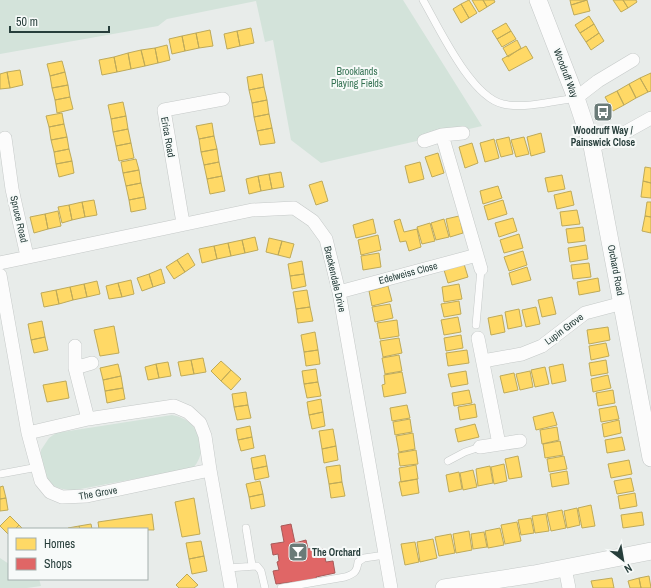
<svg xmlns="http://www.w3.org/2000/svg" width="651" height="588" font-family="'Archivo Narrow',sans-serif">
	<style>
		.green { fill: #d3e3da }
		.homes { fill: #ffd966; stroke: #beaa59 }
		.shops { fill: #e06666; stroke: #a85a59 }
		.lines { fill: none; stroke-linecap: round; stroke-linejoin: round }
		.service-casing { stroke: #c5c9c8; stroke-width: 8 }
		.minor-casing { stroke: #c5c9c8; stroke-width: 14 }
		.tertiary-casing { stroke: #c5c9c8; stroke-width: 18 }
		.service { stroke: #fcfcfc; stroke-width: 7 }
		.minor { stroke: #fcfcfc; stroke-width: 13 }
		.tertiary { stroke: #fcfcfc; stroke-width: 17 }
		.labels { text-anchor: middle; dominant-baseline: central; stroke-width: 4; stroke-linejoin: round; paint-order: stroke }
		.park-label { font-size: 10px; fill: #357253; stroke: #f7faf9 }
		.street-label { font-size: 10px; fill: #273e3b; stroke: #f7faf9 }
		.poi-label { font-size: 10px; font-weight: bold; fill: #273e3b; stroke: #f7faf9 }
	</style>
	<rect width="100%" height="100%" fill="#e8ecea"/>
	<path class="green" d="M0,0H403L482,126L321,163L291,140L273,40L265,42L256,1L167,19L158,26L0,54Z
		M172,415C198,419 211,448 193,468L75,490C47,491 40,475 41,450L49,438L56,433Z
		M0,558L9,564V579H39L41,586L27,588H0Z"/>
	<path class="homes" d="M469,0L477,13L469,18L461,4Z
		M472,0H483L487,7L479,12Z
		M483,0H494L495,2L487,7Z
		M570,0H587L571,5Z
		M587,0L590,11L574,15L571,5Z
		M613,0H623L628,8L621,12Z
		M623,0H636L637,2L628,8Z
		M461,4L469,18L461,23L453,9Z
		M589,16L594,24L580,33L575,25Z
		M506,23L511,31L497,39L492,31Z
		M594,24L599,33L586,42L580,33Z
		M251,28L254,43L240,46L237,31Z
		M210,30L213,46L199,48L196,33Z
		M237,31L240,46L227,49L224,34Z
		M511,31L516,39L502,47L497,39Z
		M196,33L199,48L185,51L182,36Z
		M599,33L604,41L591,50L586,42Z
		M182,36L185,51L172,54L169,39Z
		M517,40L521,48L508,57L503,48Z
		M167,45L170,60L158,63L155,48Z
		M526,46L533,58L509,71L502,59Z
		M155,48L158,63L145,66L141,50Z
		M141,50L145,66L131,69L128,53Z
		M128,53L131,69L117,72L114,57Z
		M114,57L117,72L102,75L99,60Z
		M62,61L65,72L50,76L47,64Z
		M20,70L23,85L10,88L7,72Z
		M7,72L10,88L0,89V74Z
		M65,72L68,85L52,88L50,76Z
		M651,73V91L648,92L640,78Z
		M262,74L264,87L249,90L247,77Z
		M640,78L648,92L636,98L629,84Z
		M629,84L636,98L624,105L617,91Z
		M68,85L70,97L55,100L52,88Z
		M264,87L267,100L252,103L249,90Z
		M617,91L624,105L613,111L605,97Z
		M70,97L73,109L57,113L55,100Z
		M267,100L269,114L254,117L252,103Z
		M123,102L126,116L111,119L108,105Z
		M62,113L64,124L49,127L46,116Z
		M269,114L272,128L257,131L254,117Z
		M126,116L128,129L113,132L111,119Z
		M212,123L214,136L199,139L196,126Z
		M64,124L67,137L51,140L49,127Z
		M272,128L275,143L260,145L257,131Z
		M128,129L131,143L116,146L113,132Z
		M541,133L545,152L531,156L527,137Z
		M214,136L217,149L201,152L199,139Z
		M67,137L69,149L54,152L51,140Z
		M509,137L513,154L501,157L496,140Z
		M524,137L529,154L516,157L511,140Z
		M494,139L499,158L485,162L480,143Z
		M131,143L134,158L119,161L116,146Z
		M472,143L478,163L465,168L459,147Z
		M69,149L72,161L56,164L54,152Z
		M217,149L219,162L204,165L201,152Z
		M438,153L444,173L432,177L425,157Z
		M136,159L139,170L123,173L121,162Z
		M72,161L74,173L59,177L56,164Z
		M219,162L222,176L207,179L204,165Z
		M420,162L424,179L409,183L405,166Z
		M645,167L651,168V183L643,181Z
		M139,170L141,183L126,186L123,173Z
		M281,172L284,187L272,189L269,174Z
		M269,174L272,189L261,191L258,176Z
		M562,175L565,189L548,192L545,178Z
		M222,176L225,191L210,194L207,179Z
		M258,176L261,191L249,194L246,179Z
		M322,181L328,201L316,205L309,185Z
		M643,181L651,183V198L641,197Z
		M141,183L144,197L129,200L126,186Z
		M498,186L502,198L483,204L480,191Z
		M571,191L574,205L557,209L554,195Z
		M144,197L146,209L131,212L129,200Z
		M94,200L97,215L85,217L82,202Z
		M503,200L507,214L488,220L484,206Z
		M82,202L85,217L72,220L69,205Z
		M647,202H651V217L645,216Z
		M69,205L72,220L62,223L58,207Z
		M577,210L580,224L562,226L560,212Z
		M58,211L61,226L48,229L45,214Z
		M45,214L48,229L34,233L30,217Z
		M459,216L463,233L450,237L446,219Z
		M645,216L651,217V233L642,231Z
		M513,218L517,231L499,237L495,223Z
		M373,219L376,233L356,238L353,225Z
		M400,219L404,232L417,229L421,247L409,251L406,241L400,242L394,221Z
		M444,219L449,237L436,240L431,223Z
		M430,223L435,241L422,244L417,227Z
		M583,227L585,241L568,243L566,229Z
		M519,234L523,248L504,253L500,240Z
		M378,235L381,250L361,255L358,240Z
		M255,237L258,250L245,253L242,240Z
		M269,238L282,241L278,255L266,252Z
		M242,240L245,253L231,256L228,243Z
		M282,241L294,244L290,258L278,255Z
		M228,243L231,256L217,259L214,246Z
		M586,245L588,259L570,262L568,248Z
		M214,246L217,259L202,263L199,249Z
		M523,251L527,265L509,271L504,257Z
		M188,253L195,265L185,272L177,260Z
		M379,253L381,267L363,270L361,256Z
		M177,260L185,272L174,279L166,267Z
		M302,261L304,274L290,276L288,264Z
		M589,263L591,277L573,279L571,265Z
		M464,264L468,277L448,283L444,270Z
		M527,267L531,280L512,285L509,273Z
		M161,269L165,283L153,287L149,274Z
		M149,274L153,287L142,291L137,278Z
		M304,274L306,286L292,289L290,276Z
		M598,278L600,291L579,295L577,282Z
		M131,280L134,294L122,297L118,283Z
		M97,281L100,294L87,297L84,284Z
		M118,283L122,297L109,299L106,286Z
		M84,284L87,297L73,300L70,287Z
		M459,284L462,299L444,302L442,287Z
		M388,286L392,301L372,306L369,291Z
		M70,287L73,300L59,304L56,290Z
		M56,290L59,304L44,307L41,293Z
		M307,290L310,307L296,309L293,292Z
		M552,297L556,314L542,317L538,300Z
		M459,301L461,314L444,317L441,304Z
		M390,304L393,318L375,322L372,307Z
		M310,307L313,321L298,323L296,309Z
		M536,307L540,324L526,327L522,310Z
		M519,309L522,326L508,329L505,312Z
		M502,315L505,332L491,335L488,318Z
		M458,317L461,332L444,335L441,320Z
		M397,320L399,336L380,339L377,323Z
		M42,321L45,337L31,340L28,324Z
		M114,326L119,353L100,356L94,330Z
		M608,327L610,340L589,344L587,330Z
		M315,332L318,350L304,352L301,335Z
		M461,335L463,348L446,351L444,338Z
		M45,337L48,350L34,353L31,340Z
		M399,338L402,353L383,357L380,341Z
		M606,343L609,356L591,360L589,346Z
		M318,350L320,364L306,366L304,352Z
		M467,350L469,363L448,366L446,353Z
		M399,355L402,371L385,374L382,358Z
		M203,358L206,372L194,374L191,360Z
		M191,360L194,374L181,376L178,362Z
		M606,360L608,373L591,376L589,363Z
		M221,361L231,370L221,381L211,371Z
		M168,362L171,376L159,378L156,364Z
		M118,364L121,376L103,380L100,368Z
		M156,364L159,378L148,380L145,367Z
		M563,364L566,381L552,384L549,367Z
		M545,367L549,384L535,387L531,370Z
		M316,369L318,382L304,384L302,371Z
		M231,370L241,379L231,390L221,381Z
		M466,371L468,384L451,387L448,374Z
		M530,371L533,387L520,390L516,374Z
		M402,372L406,393L384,397L382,385L385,384L384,375Z
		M514,373L518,390L504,393L500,376Z
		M608,375L611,388L593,392L591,379Z
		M121,376L123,388L105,391L103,380Z
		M66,381L69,398L47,402L43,385Z
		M318,382L321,396L307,398L304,384Z
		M123,388L125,399L107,403L105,391Z
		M469,390L472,403L454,406L452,393Z
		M613,390L615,403L598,406L596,393Z
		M246,392L248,405L234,407L232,394Z
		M321,399L323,412L309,415L307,402Z
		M475,404L477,417L460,420L458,407Z
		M248,405L251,418L237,420L234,407Z
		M407,405L410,418L392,421L390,408Z
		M616,406L619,419L601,422L599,409Z
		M323,412L325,426L312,429L309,415Z
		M553,412L557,425L536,430L533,417Z
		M410,419L412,432L395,435L393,422Z
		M619,420L621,433L604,437L602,424Z
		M475,424L479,437L458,442L455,429Z
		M250,426L252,437L238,440L236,429Z
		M557,427L559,440L542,444L540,430Z
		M333,429L336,446L322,449L319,431Z
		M413,433L415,449L399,452L396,436Z
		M252,437L254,448L241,451L238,440Z
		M622,437L625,450L607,453L605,440Z
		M560,441L563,455L545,458L543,444Z
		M336,446L338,460L324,463L322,449Z
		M416,450L418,464L400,466L398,453Z
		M265,455L267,466L253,469L251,458Z
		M518,456L522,477L509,479L505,459Z
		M564,456L567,469L549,472L547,459Z
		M629,460L632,474L611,478L608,464Z
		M504,464L507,481L494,484L491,467Z
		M340,465L342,482L329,484L326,467Z
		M416,465L418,479L401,482L399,468Z
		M267,466L269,477L255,480L253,469Z
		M490,466L493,483L478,486L476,469Z
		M473,470L477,487L463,490L460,473Z
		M567,471L569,484L552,487L550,474Z
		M459,472L462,489L449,492L446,475Z
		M631,478L634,491L617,494L614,481Z
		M417,479L419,493L402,496L399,482Z
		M260,481L263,494L249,497L246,484Z
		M342,482L345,496L331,498L329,484Z
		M3,486L6,498L0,499V487Z
		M635,493L637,506L620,509L618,496Z
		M263,494L265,506L251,509L249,497Z
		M6,498L8,510L0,511V499Z
		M194,498L200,534L182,537L175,502Z
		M591,505L595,526L582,528L578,508Z
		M577,508L580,525L567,528L564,511Z
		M562,510L566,528L551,531L547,513Z
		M642,512L644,525L623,528L621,515Z
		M152,514L154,530L99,529L98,522Z
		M546,514L549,531L535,533L532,516Z
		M10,516L19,525L15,529H9V535L0,526Z
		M531,518L534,533L521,535L518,520Z
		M517,522L521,541L505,544L501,525Z
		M91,524L92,529H80L79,526Z
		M19,525L23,529H15Z
		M79,526L80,529H68V528Z
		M500,528L504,545L488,548L485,531Z
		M469,531L472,550L456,553L453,534Z
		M484,532L487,547L473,549L471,534Z
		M451,534L455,553L439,556L435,537Z
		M433,539L437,558L420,562L417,542Z
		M201,541L204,556L189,559L186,543Z
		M415,542L419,562L405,565L401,544Z
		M204,556L207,571L192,574L189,559Z
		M187,574L198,585L194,588H179L176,585Z
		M649,576L651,588H641L639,578Z
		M612,578L614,588H593L591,581Z
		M639,578L641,588H630L628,581Z"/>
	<path class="shops" d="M291,524L295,543L306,540L308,549L319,547L320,550L323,549L326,562L333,561L335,573L316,577L317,579L293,584L292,582L276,584L273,571L279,570L277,562L279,561L278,554L273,555L271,544L284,542L281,526Z"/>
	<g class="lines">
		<defs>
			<path id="service" d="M423,0C439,28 471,97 503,104C524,109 555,101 576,98
				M476,325L481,269
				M448,461L465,452L480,447
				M0,474L38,467
				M246,528L252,565
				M228,568L257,566L261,571L265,588
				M281,588L345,577C354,574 357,572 358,562L364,558L385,555"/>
			<path id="minor" d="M576,98L598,81L633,60
				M442,135L481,269
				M5,138L12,189L27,256
				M424,141L442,135L463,133
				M592,146L615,138L651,118
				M183,223L164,110L223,99
				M0,263L252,210L294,208L313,221L326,239L339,292L391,588
				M0,275L28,433L41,481L50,492L62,497L87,496L210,470
				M339,292L477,255
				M478,338L499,444
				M75,346V368L88,419
				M483,361L522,354L542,346L585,313L623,303
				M75,368L92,363
				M28,433L88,419L174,406L188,412L200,423L205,436L210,470L231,588
				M480,447L520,441
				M565,568L569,588"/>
			<path id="tertiary" d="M538,0L576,98L592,146L651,458
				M444,588L534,574L651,551"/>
		</defs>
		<use href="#service" class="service-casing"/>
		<use href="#minor" class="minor-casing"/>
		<use href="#tertiary" class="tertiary-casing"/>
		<use href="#service" class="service"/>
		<use href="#minor" class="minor"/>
		<use href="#tertiary" class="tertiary"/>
	</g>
	<defs>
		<symbol id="bus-square" viewBox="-11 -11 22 22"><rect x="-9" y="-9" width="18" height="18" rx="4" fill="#6b7b78" stroke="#f7faf9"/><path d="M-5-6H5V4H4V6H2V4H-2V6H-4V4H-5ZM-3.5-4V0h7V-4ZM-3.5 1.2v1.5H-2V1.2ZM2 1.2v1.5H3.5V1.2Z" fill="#fff"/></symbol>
		<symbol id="bar-square" viewBox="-11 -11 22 22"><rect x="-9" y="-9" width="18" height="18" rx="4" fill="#6b7b78" stroke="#f7faf9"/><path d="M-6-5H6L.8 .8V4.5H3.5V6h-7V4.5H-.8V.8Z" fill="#fff"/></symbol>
	</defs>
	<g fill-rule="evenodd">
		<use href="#bus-square" x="592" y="101" width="22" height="22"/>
		<use href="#bar-square" x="287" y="541" width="22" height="22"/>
	</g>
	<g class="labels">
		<g class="park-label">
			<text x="357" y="71">Brooklands<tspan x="357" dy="12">Playing Fields</tspan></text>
		</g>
		<g class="street-label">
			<text transform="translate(566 73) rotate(69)">Woodruff Way</text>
			<text transform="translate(168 137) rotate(80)">Erica Road</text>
			<text transform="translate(19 219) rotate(77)">Spruce Road</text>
			<text transform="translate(616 270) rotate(79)">Orchard Road</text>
			<text transform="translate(408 273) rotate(-15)">Edelweiss Close</text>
			<text transform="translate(335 279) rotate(77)">Brackendale Drive</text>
			<text transform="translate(564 329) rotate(-37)">Lupin Grove</text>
			<text transform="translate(98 493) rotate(-10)">The Grove</text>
		</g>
		<g class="poi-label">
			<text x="603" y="130">Woodruff Way /<tspan x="603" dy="12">Painswick Close</tspan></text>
			<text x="312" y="552" text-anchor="start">The Orchard</text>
		</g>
	</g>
	<rect x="8" y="528" width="140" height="52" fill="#f7faf9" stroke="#a4afad"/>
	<rect x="16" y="538" width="20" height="12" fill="#ffd966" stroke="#a4afad"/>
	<text x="44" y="548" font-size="12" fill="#273e3b">Homes</text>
	<rect x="16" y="558" width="20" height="12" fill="#e06666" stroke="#a4afad"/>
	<text x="44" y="568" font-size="12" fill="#273e3b">Shops</text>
	<g transform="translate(623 560) rotate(149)" stroke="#f7faf9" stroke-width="3" paint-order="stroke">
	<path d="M0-3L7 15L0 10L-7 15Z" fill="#273e3b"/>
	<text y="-6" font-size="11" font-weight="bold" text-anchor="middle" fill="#273e3b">N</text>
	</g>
	<path d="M10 26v6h99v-6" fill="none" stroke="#273e3b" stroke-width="2"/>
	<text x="16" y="26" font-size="12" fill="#273e3b" stroke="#f7faf9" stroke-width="3" paint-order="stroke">50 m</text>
</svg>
